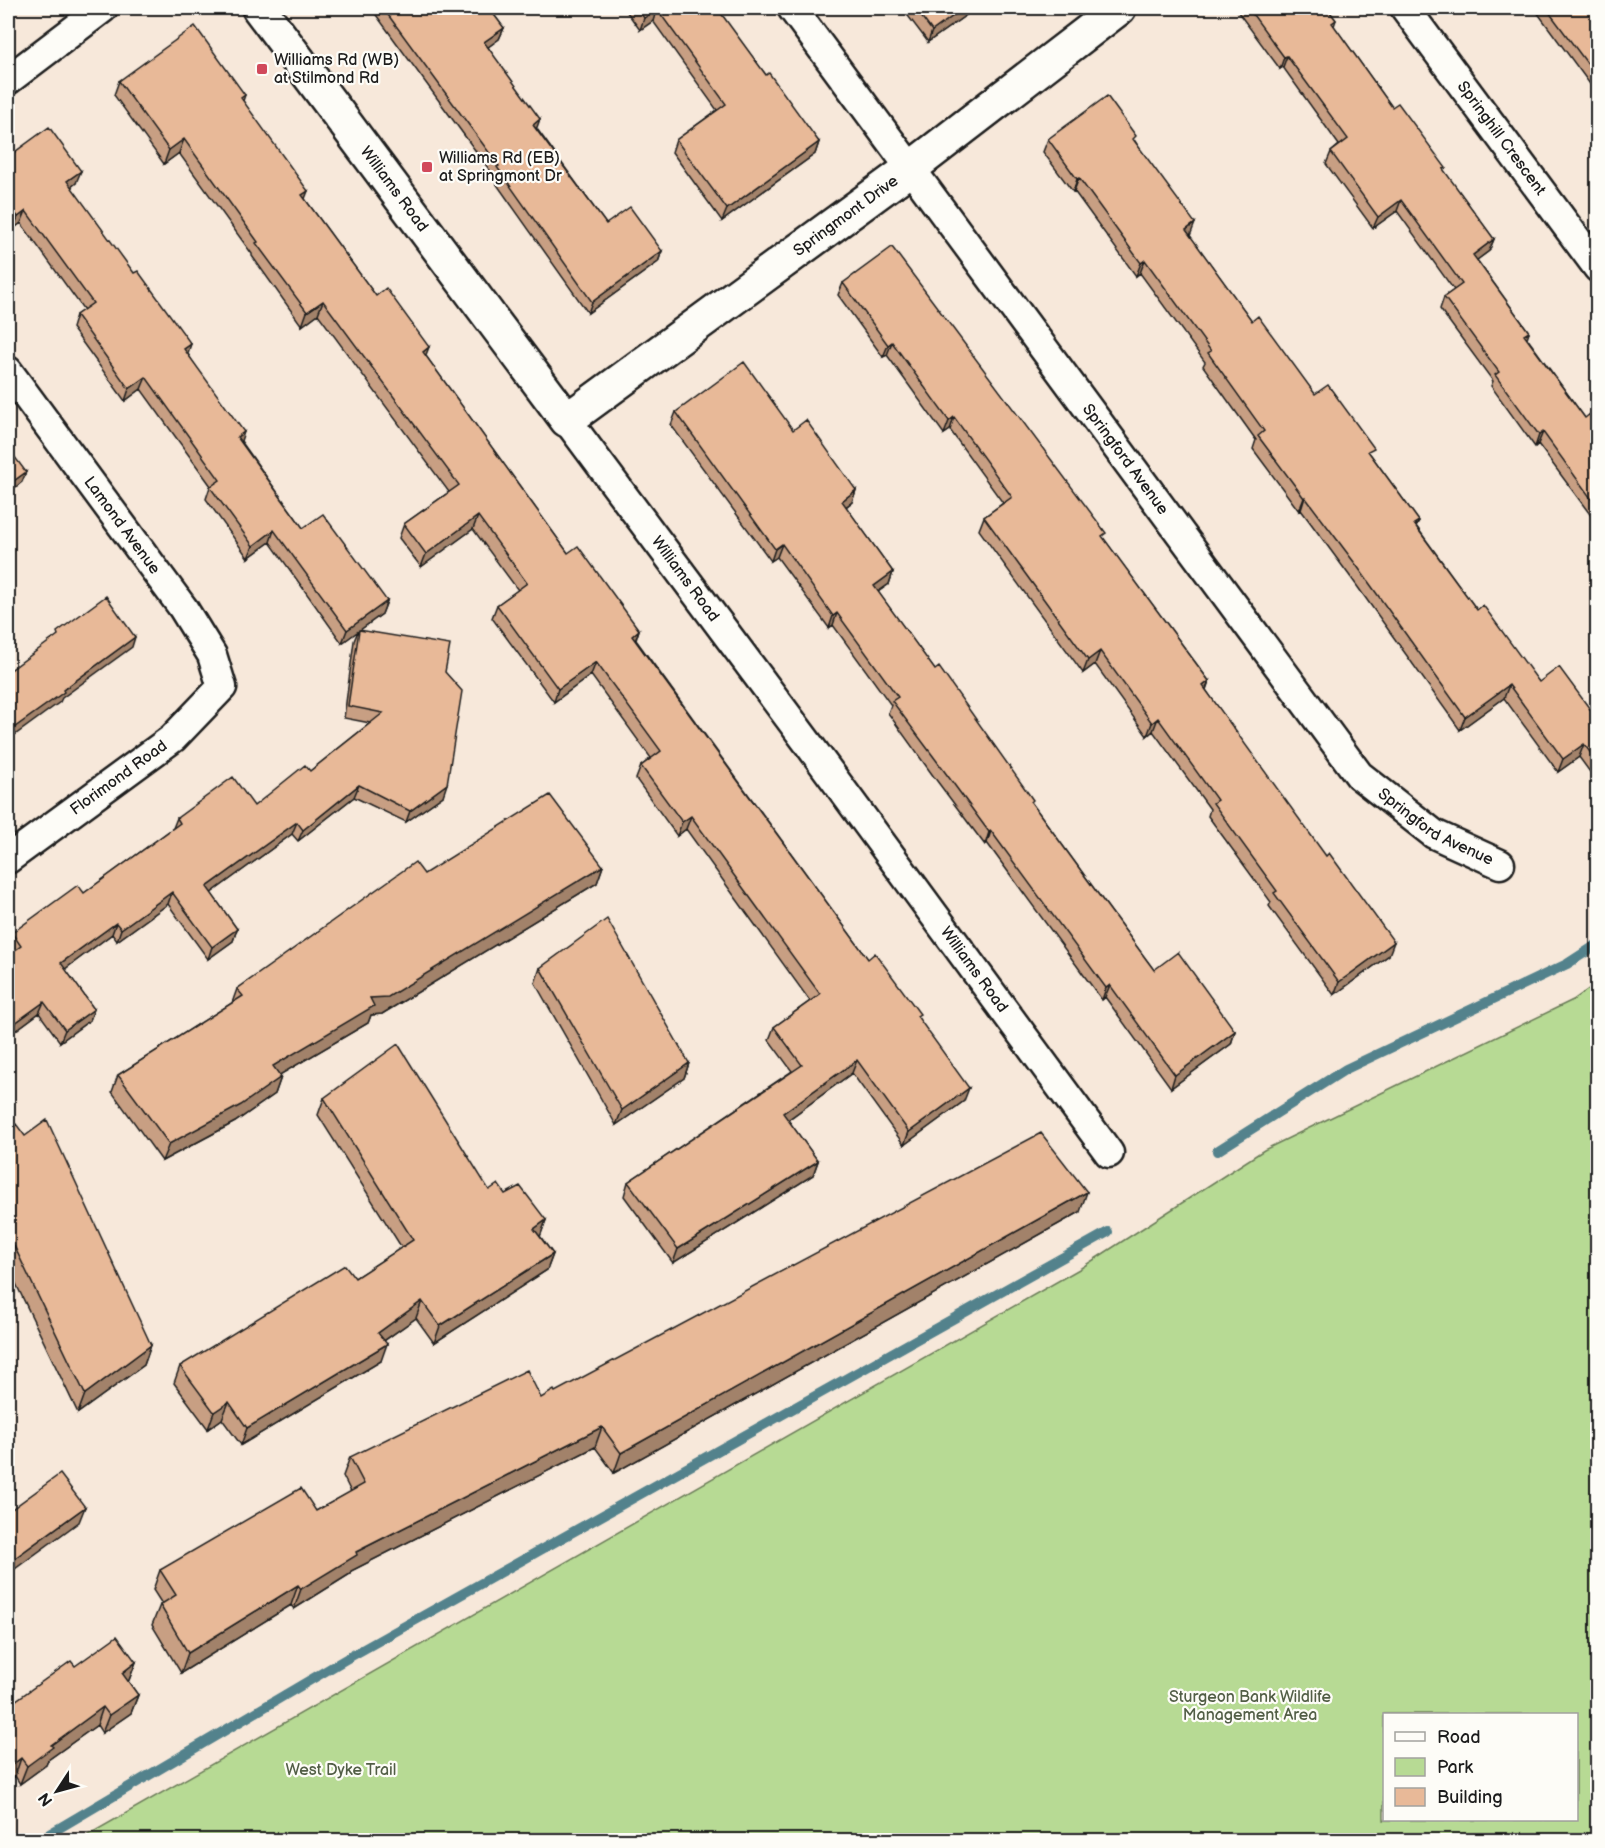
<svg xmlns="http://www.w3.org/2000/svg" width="1605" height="1848" font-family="'Balsamiq Sans',sans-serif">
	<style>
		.green { fill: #b7da94; stroke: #6a7b58; stroke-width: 1.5; fill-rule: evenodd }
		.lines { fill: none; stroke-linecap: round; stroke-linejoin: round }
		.stream { stroke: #53828c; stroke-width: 10 }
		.minor-casing { stroke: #1c1c1c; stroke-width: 33 }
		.tertiary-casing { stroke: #1c1c1c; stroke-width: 38 }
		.minor { stroke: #fdfcf7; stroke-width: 28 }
		.tertiary { stroke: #fdfcf7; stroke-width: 33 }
		.wall { fill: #c89f83; stroke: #1c1c1c; stroke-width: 1.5 }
		.shaded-wall { fill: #a2826a; stroke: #1c1c1c; stroke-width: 1.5 }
		.building { fill: #e8b998; stroke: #1c1c1c; stroke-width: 1.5 }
		.poi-dot { fill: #d1495b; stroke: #fdfcf7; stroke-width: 2 }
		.labels { text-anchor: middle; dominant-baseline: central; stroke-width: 4.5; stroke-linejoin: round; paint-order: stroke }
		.poi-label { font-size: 16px; fill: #1c1c1c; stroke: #fdfcf7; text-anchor: start }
		.street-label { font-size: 16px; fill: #1c1c1c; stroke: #fdfcf7 }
		.park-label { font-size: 16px; fill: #525e46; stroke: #fdfcf7 }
	</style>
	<rect width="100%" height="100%" fill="#f7e8da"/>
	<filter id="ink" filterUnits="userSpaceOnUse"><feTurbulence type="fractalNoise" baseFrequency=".0167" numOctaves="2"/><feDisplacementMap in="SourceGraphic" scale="12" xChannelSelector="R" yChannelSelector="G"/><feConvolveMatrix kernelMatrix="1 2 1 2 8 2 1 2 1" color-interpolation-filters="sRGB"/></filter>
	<g filter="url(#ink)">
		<path class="green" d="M1597,983V1840H79L1081,1268L1264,1150L1573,1000ZM1384,1714H1576V1820H1384Z"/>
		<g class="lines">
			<path class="stream" d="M1217,1151L1346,1069L1567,964L1598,944
				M39,1840L346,1659L1108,1232"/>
			<defs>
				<g id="minor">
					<path id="s1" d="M792,8L1359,775L1434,834L1500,864"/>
					<path id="s2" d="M1405,8L1598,268"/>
					<path d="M8,80L103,8"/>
					<path id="s3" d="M8,371L183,608L212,655L222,687L173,738L8,859"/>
					<path id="s4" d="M567,420L810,746L1109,1153"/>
				</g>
				<g id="tertiary">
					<path id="s5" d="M259,8L567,420L911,168L1119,8"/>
				</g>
			</defs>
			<use href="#minor" class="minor-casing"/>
			<use href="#tertiary" class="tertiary-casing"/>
			<use href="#minor" class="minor"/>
			<use href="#tertiary" class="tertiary"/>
		</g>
		<path class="wall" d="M371,8H489L504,28L499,39L488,47L537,129L606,224L662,251L658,262L588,313L493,179L494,176Z
			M624,8H715L766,75L819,142L815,154L722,221L672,152L676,140L717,110L653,21L640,30Z
			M902,8H976L928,42Z
			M1235,8H1327L1336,20L1334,26L1392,107L1444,171L1494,239L1489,251L1477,260L1529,332L1527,338L1585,418L1598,424V525L1538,444L1535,447L1491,386L1493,381L1440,309L1444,297L1454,290L1397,211L1373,228L1326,164L1331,152L1339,145L1283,67L1280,69Z
			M1534,8H1598V95Z
			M119,81L245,95L243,101L305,199L376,296L426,356L568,553L639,630L636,640L868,959L918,1018L964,1101L904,1145L852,1073L788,1120L818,1161L813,1175L673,1263L624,1196L628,1182L792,1071L769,1040L774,1027L810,1001L686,829L677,836L636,779L641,766L651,758L591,675L554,702L492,618L497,605L518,590L473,529L421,567L399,538L404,524L449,492L318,314L302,326L252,256V254L179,153L164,164L114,95Z
			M1048,139L1135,141L1190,236L1252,321L1315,394L1371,455L1419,521L1416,526L1477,610L1539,682L1598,720V783L1579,757L1558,772L1504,698L1460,730L1352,579L1301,510L1299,511L1253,449L1256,440L1203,366L1205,362L1140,273L1136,276L1074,191L1073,192L1043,152Z
			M8,157L76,183L71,187L188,354L241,441L303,528L387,601L382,614L360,630L445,672L443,796L406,822L354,797L298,841L292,834L211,893L237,929L233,941L208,959L168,904L117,941L112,934L65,969L94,1009L90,1020L60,1042L39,1013L8,1036V955L13,952L8,945L12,933L84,893L173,828L177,818L254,806L310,771L370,723L344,718L354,641L358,631L342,643L270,542L248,558L206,499L210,487L211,486L141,389L125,401L72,328L76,315L84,310L21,223L13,229L8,221Z
			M843,283L1104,539L1209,681L1206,690L1389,955L1334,995L1269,906L1271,902L1208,816L1210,809L1153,731L1147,736L1095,664L1083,673L979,530L984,517L1003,503L950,430L944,434L887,355L883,357L838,295Z
			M676,412L793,430L856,490L852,502L846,507L893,572L889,584L878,592L1098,894L1154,970L1235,1031L1231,1044L1171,1088L1105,997L1102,1000L987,843L985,845L934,777L888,713L891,705L833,625L829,628L777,557L771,561L671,425Z
			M603,866L597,883L382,1014L371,1015L368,1023L279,1075L281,1077L275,1094L235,1122L162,1161L112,1092L118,1075L232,1003L237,989L424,874Z
			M540,968L689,1063L684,1078L616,1125L535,983Z
			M324,1098L489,1190L505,1194L546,1220L540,1236L553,1254L547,1270L434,1343L416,1318L384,1341L381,1361L241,1445L222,1419L208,1429L174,1383L180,1366L355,1278L402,1248L318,1115Z
			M8,1130L151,1345L144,1365L78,1413L8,1267Z
			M1080,1212L614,1473L595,1447L351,1571L350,1574L294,1609L291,1605L181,1673L152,1625L160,1605L162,1604L153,1590L160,1570L316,1511L351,1492L343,1476L350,1457L541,1398Z
			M136,1662L129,1680L128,1681L138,1695L131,1713L102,1733L97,1725L48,1760L46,1765L20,1784L15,1776L8,1781V1706L75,1666Z"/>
		<path class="shaded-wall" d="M964,8H976L928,42L932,31Z
			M657,9L653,21L640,30L644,18Z
			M504,28L499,39L480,53L484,42Z
			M1287,56L1283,67L1280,69L1284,57Z
			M540,119L536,130L533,125Z
			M184,139L179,153L164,164L169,150Z
			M819,142L815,154L722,221L727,209Z
			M81,171L76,183L62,194L67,181Z
			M1079,178L1074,191L1073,192L1077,179Z
			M308,191L303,204L302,195Z
			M1401,200L1397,211L1373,228L1378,217Z
			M26,211L21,223L13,229L18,217Z
			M1195,223L1190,236L1186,230Z
			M1494,239L1489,251L1469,266L1473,255Z
			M662,251L658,262L588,313L592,302Z
			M1145,260L1140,273L1136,276L1141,263Z
			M323,301L318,314L302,326L307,312Z
			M892,342L887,355L883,357L888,345Z
			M191,344L187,356L184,349Z
			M429,347L424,360L423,352Z
			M146,377L141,389L125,401L129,389Z
			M954,417L950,430L944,434L949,421Z
			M244,432L240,444L237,437Z
			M1543,432L1538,444L1535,447L1539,435Z
			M26,472L22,482L8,493V485Z
			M856,490L852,502L837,513L842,501Z
			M1305,497L1301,510L1299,511L1304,498Z
			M478,516L473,529L421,567L426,554Z
			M274,530L270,542L248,558L253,546Z
			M782,544L777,557L771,561L775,549Z
			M893,572L889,584L869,598L874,586Z
			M387,601L382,614L342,643L347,630Z
			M837,613L833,625L829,628L833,616Z
			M639,630L634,644L632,636Z
			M135,637L132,647L62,698L60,702L8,740V732L63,690Z
			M1100,651L1095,664L1083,673L1088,660Z
			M596,662L591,675L554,702L558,689Z
			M1209,681L1204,694L1203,686Z
			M1509,685L1504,698L1460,730L1465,717Z
			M1158,718L1153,731L1147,736L1152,723Z
			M1584,744L1579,757L1558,772L1563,759Z
			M447,784L443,796L406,822L410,811Z
			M359,785L354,797L298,841L303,830Z
			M691,816L686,829L677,836L682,822Z
			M297,822L292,834L203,899L207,887Z
			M991,831L987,843L985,845L989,832Z
			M603,866L597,883L382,1014L371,1015L368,1023L266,1083L273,1066L370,998Z
			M172,892L168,904L117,941L121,929Z
			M116,923L112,934L57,975L61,963Z
			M237,929L233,941L208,959L212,947Z
			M1394,942L1389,955L1334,995L1339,982Z
			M1110,985L1105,997L1102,1000L1106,988Z
			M44,1002L39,1013L8,1036V1028Z
			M94,1009L90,1020L60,1042L65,1030Z
			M1235,1031L1231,1044L1171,1088L1175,1075Z
			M857,1060L852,1073L778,1127L783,1113Z
			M689,1063L684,1078L616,1125L622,1110Z
			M281,1077L275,1094L235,1122L162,1161L169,1144Z
			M969,1088L964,1101L904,1145L909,1132Z
			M818,1161L813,1175L673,1263L678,1249Z
			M1087,1192L1080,1212L614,1473L621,1453Z
			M546,1220L540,1237L534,1229Z
			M553,1254L547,1270L434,1343L440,1326Z
			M422,1301L416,1318L372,1349L378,1333Z
			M387,1344L381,1361L241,1445L247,1428Z
			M151,1345L144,1365L78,1413L85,1394Z
			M229,1402L222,1419L208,1429L214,1412Z
			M602,1427L595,1447L351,1571L350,1574L294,1609L301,1589L356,1552Z
			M85,1507L79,1522L8,1574V1563Z
			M298,1585L291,1605L181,1673L188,1653Z
			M136,1662L129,1680L115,1691L122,1673Z
			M138,1695L131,1713L102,1733L109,1715Z
			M103,1707L97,1725L48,1760L46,1765L20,1784L27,1766L51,1745Z
			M21,1758L15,1776L8,1781V1768Z"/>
		<path class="building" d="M383,8H489L504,28L484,42L540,119L533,125L606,224L630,207L662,251L592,302L497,167L499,166Z
			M637,8H715L719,13L720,12L766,75L769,73L819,142L727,209L676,140L726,104L657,9L644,18Z
			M915,8H964L932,31Z
			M1248,8H1327L1336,20L1332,23L1392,107L1398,103L1446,168L1443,169L1494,239L1473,255L1529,332L1524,335L1585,418L1590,414L1598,424V508L1543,432L1539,435L1495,375L1499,372L1444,297L1462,284L1401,200L1378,217L1331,152L1348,139L1287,56L1284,57Z
			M1546,8H1598V78Z
			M195,26L245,95L241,98L308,191L302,195L376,296L386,288L429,347L423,352L568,553L578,546L639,630L632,636L868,959L875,953L920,1014L917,1016L969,1088L909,1132L857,1060L783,1113L818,1161L678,1249L628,1182L802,1065L774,1027L820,994L691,816L682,822L641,766L661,751L596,662L558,689L497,605L527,583L478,516L426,554L404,524L459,485L323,301L307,312L256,243L258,242L184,139L169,150L119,81Z
			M1107,96L1136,136L1133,139L1195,223L1186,230L1252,321L1258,316L1315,394L1328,385L1374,448L1368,451L1419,521L1414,524L1477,610L1483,605L1539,682L1559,667L1598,720V763L1584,744L1563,759L1509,685L1465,717L1357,566L1305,497L1304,498L1258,436L1264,431L1208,353L1211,351L1145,260L1141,263L1079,178L1077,179L1048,139Z
			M49,127L81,171L67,181L134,273L138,271L191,344L184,349L244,432L237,437L303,528L323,514L387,601L347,630L274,530L253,546L210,487L220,480L146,377L129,389L76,315L93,303L26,211L18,217L8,203V157Z
			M892,247L1106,533L1102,536L1209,681L1203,686L1326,856L1329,853L1394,942L1339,982L1274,893L1277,891L1213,803L1217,800L1158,718L1152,723L1100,651L1088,660L984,517L1012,497L954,417L949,421L892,342L888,345L843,283Z
			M744,362L793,430L806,420L856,490L842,501L893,572L874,586L935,670L939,667L1033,800L1031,802L1098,894L1154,970L1178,952L1235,1031L1175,1075L1110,985L1106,988L991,831L989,832L939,764L892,701L898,697L837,613L833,616L782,544L775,549L676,412Z
			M8,448L26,472L8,485Z
			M106,596L135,637L63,690L64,692L8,732V672L58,635L57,632Z
			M359,630L450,645L445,672L462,691L447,784L410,811L359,785L303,830L297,822L207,887L237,929L212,947L172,892L121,929L116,923L61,963L94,1009L65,1030L44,1002L8,1028V955L21,946L12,933L78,885L84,893L180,823L177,818L233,777L254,806L305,765L310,771L383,713L348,706Z
			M550,795L603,866L388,997L370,998L374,1006L273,1066L281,1077L241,1105L169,1144L118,1075L243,996L237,989L415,862L424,874Z
			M607,919L689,1063L622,1110L540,968Z
			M398,1044L489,1190L498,1184L505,1194L520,1186L546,1220L534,1229L553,1254L440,1326L422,1301L378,1333L387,1344L247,1428L229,1402L214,1412L180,1366L345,1265L355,1278L413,1240L324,1098Z
			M47,1120L151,1345L85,1394L8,1233V1130L16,1124L25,1136Z
			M1041,1133L1087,1192L621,1453L602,1427L356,1552L357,1555L301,1589L298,1585L188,1653L160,1605L176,1595L160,1570L301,1488L316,1511L364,1484L350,1457L527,1370L541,1398L554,1390L555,1392Z
			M60,1474L85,1507L8,1563V1512Z
			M117,1636L136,1662L122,1673L138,1695L109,1715L103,1707L51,1745L53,1747L27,1766L21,1758L8,1768V1706L71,1661L75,1666Z"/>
	</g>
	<g class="poi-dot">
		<rect x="256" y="63" width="12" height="12" rx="3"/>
		<rect x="421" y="161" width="12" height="12" rx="3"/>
	</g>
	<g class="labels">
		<g class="poi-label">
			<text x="274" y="60">Williams Rd (WB)<tspan x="274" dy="18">at Stilmond Rd</tspan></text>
			<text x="439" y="158">Williams Rd (EB)<tspan x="439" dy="18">at Springmont Dr</tspan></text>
		</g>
		<g class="street-label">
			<text stroke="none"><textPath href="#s2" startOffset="162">Springhill Crescent</textPath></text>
			<text stroke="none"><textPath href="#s5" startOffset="226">Williams Road</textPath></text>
			<text stroke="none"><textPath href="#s5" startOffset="860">Springmont Drive</textPath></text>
			<text stroke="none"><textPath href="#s1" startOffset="561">Springford Avenue</textPath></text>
			<text stroke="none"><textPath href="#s3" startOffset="192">Lamond Avenue</textPath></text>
			<text stroke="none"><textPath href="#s4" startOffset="198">Williams Road</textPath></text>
			<text transform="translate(119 778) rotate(-36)">Florimond Road</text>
			<text stroke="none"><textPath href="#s1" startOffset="1047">Springford Avenue</textPath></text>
			<text stroke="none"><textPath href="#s4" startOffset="684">Williams Road</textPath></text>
		</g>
		<g class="park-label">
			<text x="1250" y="1697">Sturgeon Bank Wildlife<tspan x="1250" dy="18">Management Area</tspan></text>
			<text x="341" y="1770">West Dyke Trail</text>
		</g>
	</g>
	<rect width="1605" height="1848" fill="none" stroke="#fdfcf7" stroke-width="30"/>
	<rect x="15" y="15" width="1575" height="1818" fill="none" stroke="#1c1c1c" stroke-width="2" filter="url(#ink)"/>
	<rect x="1383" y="1713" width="195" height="108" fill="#fdfcf7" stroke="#a3a29f" stroke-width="1.5"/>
	<rect x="1395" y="1732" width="30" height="9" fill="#fdfcf7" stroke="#a3a29f" stroke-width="1.5"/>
	<text x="1437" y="1743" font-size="18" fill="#1c1c1c">Road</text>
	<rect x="1395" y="1758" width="30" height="18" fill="#b7da94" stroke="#a3a29f" stroke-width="1.5"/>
	<text x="1437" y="1773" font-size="18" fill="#1c1c1c">Park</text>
	<rect x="1395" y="1788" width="30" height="18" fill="#e8b998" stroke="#a3a29f" stroke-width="1.5"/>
	<text x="1437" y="1803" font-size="18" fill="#1c1c1c">Building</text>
	<g transform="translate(57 1791) rotate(234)" stroke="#fdfcf7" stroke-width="4.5" paint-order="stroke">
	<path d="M0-4.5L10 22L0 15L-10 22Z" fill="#1c1c1c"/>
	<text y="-9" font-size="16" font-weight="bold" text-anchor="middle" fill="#1c1c1c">N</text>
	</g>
</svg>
